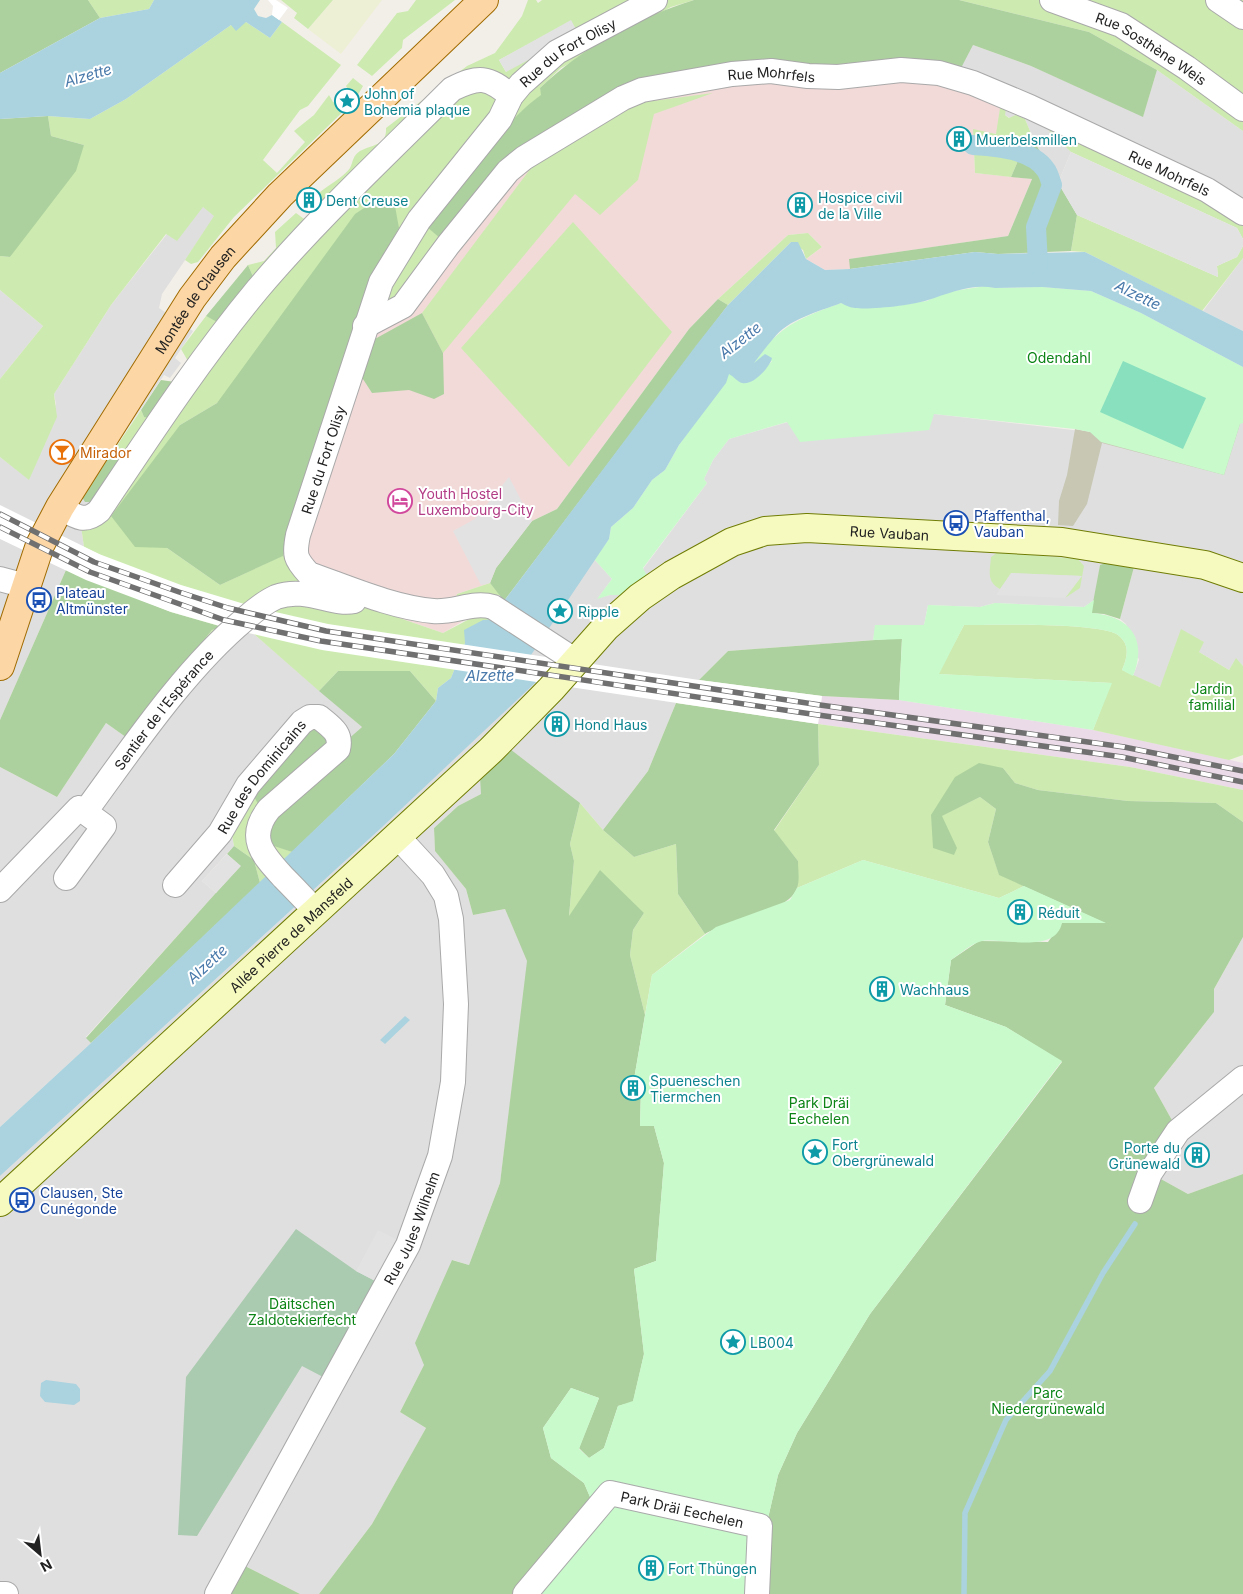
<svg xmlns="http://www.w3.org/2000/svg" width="1243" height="1594" font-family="Inter,sans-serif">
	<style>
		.residential { fill: #e0dfdf }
		.commercial { fill: #f2dad9 }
		.industrial { fill: #ebdbe8 }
		.construction { fill: #c7c7b4 }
		.farmland { fill: #eef0d5 }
		.grass { fill: #cdebb0; fill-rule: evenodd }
		.forest { fill: #add19e }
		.cemetery { fill: #aacbaf }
		.park { fill: #c8facc }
		.pitch { fill: #88e0be }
		.parking { fill: #e2e2e2 }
		.water { fill: #aad3df }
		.pier { fill: #fff }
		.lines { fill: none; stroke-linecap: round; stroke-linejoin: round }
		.stream { stroke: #aad3df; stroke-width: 5.5 }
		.canal { stroke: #aad3df; stroke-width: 20 }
		.street-casing { stroke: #a9a9a9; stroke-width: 26 }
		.secondary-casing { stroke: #707d05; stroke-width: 30 }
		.primary-casing { stroke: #a06b00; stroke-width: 30 }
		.street { stroke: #fff; stroke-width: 24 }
		.secondary { stroke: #f7fabf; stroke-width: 28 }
		.primary { stroke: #fcd6a4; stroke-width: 28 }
		.rail-casing { stroke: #707070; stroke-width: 5.5 }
		.rail { stroke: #fff; stroke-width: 4; stroke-dasharray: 11; stroke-linecap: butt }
		.labels { text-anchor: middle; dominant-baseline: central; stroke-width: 4; stroke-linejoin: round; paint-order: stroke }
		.street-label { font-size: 14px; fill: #222; stroke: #fff }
		.culture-label { font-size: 14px; fill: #0d838f; stroke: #fff; text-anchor: start }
		.park-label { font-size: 14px; fill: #0c8416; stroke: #fff }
		.food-label { font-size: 14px; fill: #c56008; stroke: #fff; text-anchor: start }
		.hotel-label { font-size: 14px; fill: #b23c85; stroke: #fff; text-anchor: start }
		.transit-label { font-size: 14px; fill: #164399; stroke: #fff; text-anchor: start }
		.water-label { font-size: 15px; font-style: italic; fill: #4a7aab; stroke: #fff }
	</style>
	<rect width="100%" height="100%" fill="#f2efe9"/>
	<path class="residential" d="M973,45L1031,66L1143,116L1157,70L1243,131V225L1204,198L1050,131L1071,152L1058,183L1035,143L1025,119L1010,118L1005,115V109L1000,108L1001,95L903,62Z
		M197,202L215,216L162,294L159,308L193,331L175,358L181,363L170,378L164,375L82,496L92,502L80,519L84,547L62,537L50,563L66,570L0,720V457L29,479L56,404L54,394L111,305L167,234L171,237Z
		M1243,258V331L1203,311Z
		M0,290L43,326L0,379Z
		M934,414L1090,432L1243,423V666L1236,659L1229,670L1199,652L1160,687L1133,676L1139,660L1126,624L1120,619L1134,567L1100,566L1094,600L1084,607L995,603L980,607L928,605L924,625H876L873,640L728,651L676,703L648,771L603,830L580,803L481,794L458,806L434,828L435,850L466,889L473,915L505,909L528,961L500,1183L469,1265L453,1260L424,1365L400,1412L426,1428L372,1524L319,1594H300L245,1566L230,1594H0V1176L379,830L535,682L524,664L594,559L612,579L598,598L610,595H620L646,576L643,569L707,483L704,479L713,460L729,439L788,422Z
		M233,629L254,634L362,727L338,749L231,830L234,846L202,881L216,893L86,1037L91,1043L0,1127V767L57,797L106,723L130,740Z
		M1243,937V1174L1188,1194L1150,1173L1178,1131L1154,1088L1214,1012V989Z"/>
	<path class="commercial" d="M901,70L1002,95L997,134L973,130L975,173L1032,179L1008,236L850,259V269L825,270L806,259L822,247L808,233L788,235L718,299L689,329L557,509L532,521L496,568L490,583L457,594L455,601L500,595L489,613L465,620L443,633L353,602L309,574L298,535L365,326L508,171L642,90Z"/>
	<path class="industrial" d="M822,696L899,700L1093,730L1192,751L1243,763V790L1130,767L818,724Z"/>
	<path class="construction" d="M1240,424L1224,475L1102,443L1087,504L1073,526L1058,525L1059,501L1067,475L1075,429L1090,432Z"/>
	<path class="farmland" d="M333,0H382L341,54L308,29Z"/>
	<path class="grass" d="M88,0H154L149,9L100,18Z
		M281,0H333L308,29L294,18L297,13Z
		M416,0H455L403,40L402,48L372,76L357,65L397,13L408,11Z
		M528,0H536L538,3L542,0H694L671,7L561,68L540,88L542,95C502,122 458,189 428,227L448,245L403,306L365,326L294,552L353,602L443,633L477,615L497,619L465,643L451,678L438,688L436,701L410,671H338L319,691L254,634L233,629L201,653L200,645L212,630L222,627L171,612L99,554L84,547L80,519L121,453H112L141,410L144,417L189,363L181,349L206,316L219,322L255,281L248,265L264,261L276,248L275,232L296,213L307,221L322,206L319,193C328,185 344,177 350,168C353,162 353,155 360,151C372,144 387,146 386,128L467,66L495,53L522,16ZM571,21L506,72L499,60ZM371,278L287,531L282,556L220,585L167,548L180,425L217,403Z
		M959,0H1243V131L1157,70L1089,32Z
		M246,22L270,38L282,22L341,65L308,106L300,110L263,160L277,173L305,142L294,131L314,115L329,95L333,102L341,105L351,94L346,86L353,78L363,86L355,100L234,217L198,262L191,264L185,260L214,216L203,207L177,241L166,234L111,305L54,394L57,417L29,480L0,457V379L43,326L0,290V256L10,257L84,145L51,136L48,116L90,119L126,99L231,25Z
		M713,93L654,114L638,180L600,215L575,194L443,353L422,313L531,168L629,109L645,102Z
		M1000,108L1006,109L1005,115L1009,118L1016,115L1025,119L1035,143L1023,149L1011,177L975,173L973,129L996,134Z
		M1048,130L1204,198L1243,225V239L1237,228L1071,152Z
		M1077,215L1218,277L1217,266L1237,257L1243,246V258L1202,311L1085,252L1071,251Z
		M573,222L672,332L569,467L461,348Z
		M808,233L822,247L806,259L803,250L791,242L728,305L718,299L788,235Z
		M998,552L1078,559L1084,566L1080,588L1065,598L1081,576L1012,573L1000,589C986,582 990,570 991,557Z
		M490,583L500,595L455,601L457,594Z
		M964,625C991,625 1101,622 1118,635C1131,645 1127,658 1122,670L1160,687L1181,629L1204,642L1199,652L1229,670L1236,658L1243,666V755L1229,760L1093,730L1111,683L938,674Z
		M818,724L1130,767L1243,790V822L1216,803L1128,801L1038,790L1015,783L1003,768L941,816L980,797L996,809L988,842L999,874L1024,886L999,898L863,860L797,888L798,861L774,831L819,765Z
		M248,785L269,809L274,845L292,852L260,883L254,860L234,846L231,830Z
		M580,803L603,830L634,857L676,844L678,894L705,934L652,975L645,1015L630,955L633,930L644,913L569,917L574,861L570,844Z"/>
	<path class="forest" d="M0,0H88L100,18L0,73Z
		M694,0H959L1089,32L1157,70L1143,117L1031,66L973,45L961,68L642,90L524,158L448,245L427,227C458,189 502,122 541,95L540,88C583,47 637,18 694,0Z
		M48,116L51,136L84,145L76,171L10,257L0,256V119Z
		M1035,143L1077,215L1071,251L998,254L975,252L850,269L849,259L1008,236L1032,179L1011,177L1023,149Z
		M382,196L395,206L399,228L371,278L287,531L283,556L220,585L167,548L135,547L111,516L180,425L217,403L355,214Z
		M248,265L255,281L219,323L206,316Z
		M718,299L728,305L504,601L490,583L496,568L532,521L557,509L689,329Z
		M422,313L443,353L444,394L434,399L409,390L372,393L361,376L373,340Z
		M161,380L175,382L150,418L144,417L141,410Z
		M112,453H121L122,462L92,502H85L82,497Z
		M1109,562L1134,567L1120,619L1104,614L1091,613L1100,565Z
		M66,570L171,612L223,627L212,630L200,645L201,653L130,740L106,723L57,797L0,767V720Z
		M902,638L899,700L822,696L699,680L728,651Z
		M338,671H410L436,701L394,754L292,852L274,846L266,831L269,809L258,804L248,785L310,717L338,748L362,727L319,691Z
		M676,703L818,724L819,765L774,830L798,861C798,869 800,880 797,888C790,912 726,921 705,934L678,894L676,844L634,857L603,830L648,771Z
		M510,749L580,803L570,844L574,861L569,916L600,870L644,913L633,930L630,955L645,1015L633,1085L630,1088L634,1092L641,1088L640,1126H654L664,1163L656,1261L634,1269L644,1354L633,1402L618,1406L604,1448L589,1458L579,1448L599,1398L571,1388L543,1428L551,1458L584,1483L593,1504L517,1594H319L372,1524L426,1428L400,1412L424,1365L415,1343L452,1260L469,1265L500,1183L527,961L505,909L473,915L466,889L435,851L434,828L458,806L481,794L480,777Z
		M979,763L1003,768L1015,783L1038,790L1128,801L1216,803L1243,822V937L1214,989V1012L1154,1088L1178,1131L1150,1173L1188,1194L1243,1174V1594H765L766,1527L778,1475L797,1433L870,1314L1062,1062L1006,1027L945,1005L951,960L979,941L1048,942L1062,923H1105L999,875L988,842L996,809L980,797L942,816L957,848L954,855L933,848L931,815L955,777Z
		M234,846L254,860L260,883L91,1043L86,1038L240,866L227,854Z
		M245,1566L300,1594H230Z"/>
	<path class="cemetery" d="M296,1229L356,1271L379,1283L325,1378L302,1366L197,1536L178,1535L186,1377Z"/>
	<path class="park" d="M985,286L995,288L1042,287L1091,291L1141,313L1243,367V423L1240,424L1224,475L1101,442L1090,432L1075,429L934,414L929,430L800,442L787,422L729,439L713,460L704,479L707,483L643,568L647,576L620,595H610L597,599L612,579L594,559L609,539L611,527L633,508L652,480L665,470L679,445L729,373L754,380L772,361L753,364C759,356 769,342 775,337C794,319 817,312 841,303L855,308L884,307L927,301L942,293Z
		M1094,600L1092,613C1130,616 1148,639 1133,676L1122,670C1127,658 1131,645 1118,635C1101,622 990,625 964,625L939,674L1112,683L1093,730L899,700L902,639L873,640L875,625H924L928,605L980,607L995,603L1084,607Z
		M863,860L999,898L1024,886L1106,923H1062C1055,954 1006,938 982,941C972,943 960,954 951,960L945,1005L1006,1027L1062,1061L870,1314L797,1433L778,1475L766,1527L764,1594H517L593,1504L584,1483L551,1458L543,1428L571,1388L599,1398L579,1449L589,1458L604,1448L618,1406L633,1401L644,1354L634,1269L656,1261L664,1163L654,1126H640L641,1088H637L633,1085L652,975L716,927L790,900L797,888Z"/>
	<path class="pitch" d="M1123,361L1206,398L1183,449L1100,412Z"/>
	<path class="parking" d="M571,20L578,33L506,72L499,60Z
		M1071,152L1237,228L1243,239V246L1237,257L1217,266L1218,277L1077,215L1058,183Z
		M509,477L532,521L496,568L490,583L481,585L453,531L475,519Z
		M1011,573L1082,576L1065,598L996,595Z
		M227,854L241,866L216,893L202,881Z
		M378,1230L408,1245L387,1287L356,1271Z"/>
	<path class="water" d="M154,0H260L254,9L258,16L266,18L272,15L282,22L270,38L246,22L236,31L231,25L126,99L90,119L48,116L0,119V73L100,18L149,9Z
		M791,242H798L806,259L825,270L850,269L975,252L998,254L1085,252L1243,331V367L1141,313L1091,291L1042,287L995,288C973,283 949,293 928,300C915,305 870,310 855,308C851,308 845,305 841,303C818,312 788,319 773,339C766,347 760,355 754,363L765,354L772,358C770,367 753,386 742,383C738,382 733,376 729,374L726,383L679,445L665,470L652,480L633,508L611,527L609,539L525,664L536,682L379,830L0,1176V1127L91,1043L394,754L436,701L438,688L451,678L465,643L464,630L483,620L497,619L504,601L698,343L728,305Z
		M405,1016L410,1020L385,1044L380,1040Z
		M46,1380L76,1384L80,1389V1401L74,1405L45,1402L40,1396L41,1383Z"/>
	<path class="pier" d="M268,0H276L288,8L279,20L272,15L273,6Z
		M0,505L99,554L181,585L258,608L328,624L699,680L822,696L818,724L322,650L223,627L171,612L86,580L0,539Z"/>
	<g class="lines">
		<path class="stream" d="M964,1594L965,1513L1006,1420L1050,1371L1103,1273L1135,1224"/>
		<path class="canal" d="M973,145C996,146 1032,149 1046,170C1049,174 1050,180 1052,185L1036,227L1038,264"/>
		<defs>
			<g id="street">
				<path id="s1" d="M1052,0L1121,25L1187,68L1243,109"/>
				<path d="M1218,0L1243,17"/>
				<path id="s2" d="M365,326L403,306L448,245L508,171L524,158L623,98L642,90L732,74L771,71L808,76L838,77L901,70L939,73L973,83L1030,107L1207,190L1243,213"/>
				<path d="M60,507C75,516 84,524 99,511C150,435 199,360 257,290C317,219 386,155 452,89C479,76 487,76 511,96"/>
				<path d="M0,579L26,586"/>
				<path id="s3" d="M576,661L493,607C473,601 454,613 433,611C391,607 349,588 309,574C295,559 294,555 298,535L381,282L419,220L500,119L511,96L521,84L557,52L655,0"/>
				<path d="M66,878L104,826L85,812"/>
				<path id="s4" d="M175,885L220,833L248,785L302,722L310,717H319C331,727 342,733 338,749L269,809C246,838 263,855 284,878C295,889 306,901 317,912"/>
				<path id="s5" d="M0,890L79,808L85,812C132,748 184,670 245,619C254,611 265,602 276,597C306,586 333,606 354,601"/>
				<path d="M1140,1201L1150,1173L1178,1131L1243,1078"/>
				<path d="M0,1594H6"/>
				<path id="s6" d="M217,1594L408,1245L440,1156L453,1082L456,1004L451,919L446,896L433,875L398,837"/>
				<path id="s7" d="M525,1594L610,1493L760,1526L757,1594"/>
			</g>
			<g id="secondary">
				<path id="s8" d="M0,1202L491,750L551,689L606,627L640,597L672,575L732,542L765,531L807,528L1062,542L1205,565L1243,578"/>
			</g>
			<g id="primary">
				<path id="s9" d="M0,666L40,545L60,507L192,298L223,257L280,195L484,0"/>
			</g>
		</defs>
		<use href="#street" class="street-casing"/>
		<use href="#secondary" class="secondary-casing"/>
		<use href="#primary" class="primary-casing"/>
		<use href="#street" class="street"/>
		<use href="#secondary" class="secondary"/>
		<use href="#primary" class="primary"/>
		<defs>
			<path id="rail" d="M0,514L94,562L179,592L228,608L326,631L820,705L1124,747L1243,771
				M0,527L90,572L174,602L224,620L321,641L818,715L1122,757L1243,782"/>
		</defs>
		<use href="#rail" class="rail-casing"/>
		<use href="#rail" class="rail"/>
	</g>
	<defs>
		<symbol id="sight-ring" viewBox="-11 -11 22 22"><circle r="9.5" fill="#fff" stroke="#0f9aa8" stroke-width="1.5"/><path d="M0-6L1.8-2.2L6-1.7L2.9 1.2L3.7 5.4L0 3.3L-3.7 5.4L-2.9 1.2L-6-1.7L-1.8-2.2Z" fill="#0f9aa8"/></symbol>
		<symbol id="building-ring" viewBox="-11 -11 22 22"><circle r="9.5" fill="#fff" stroke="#0f9aa8" stroke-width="1.5"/><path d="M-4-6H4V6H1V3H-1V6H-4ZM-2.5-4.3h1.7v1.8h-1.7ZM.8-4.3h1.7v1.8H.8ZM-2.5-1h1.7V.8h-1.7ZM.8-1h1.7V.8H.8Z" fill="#0f9aa8"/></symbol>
		<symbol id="bar-ring" viewBox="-11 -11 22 22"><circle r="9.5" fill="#fff" stroke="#e8710a" stroke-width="1.5"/><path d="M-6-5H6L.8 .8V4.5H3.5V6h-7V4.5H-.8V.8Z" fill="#e8710a"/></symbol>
		<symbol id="hotel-ring" viewBox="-11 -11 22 22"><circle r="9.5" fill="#fff" stroke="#d1479c" stroke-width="1.5"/><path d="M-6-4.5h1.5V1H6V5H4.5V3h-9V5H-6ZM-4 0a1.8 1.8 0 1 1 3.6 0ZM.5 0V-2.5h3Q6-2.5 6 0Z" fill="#d1479c"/></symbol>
		<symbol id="bus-ring" viewBox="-11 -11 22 22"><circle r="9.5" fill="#fff" stroke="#1a4fb4" stroke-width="1.5"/><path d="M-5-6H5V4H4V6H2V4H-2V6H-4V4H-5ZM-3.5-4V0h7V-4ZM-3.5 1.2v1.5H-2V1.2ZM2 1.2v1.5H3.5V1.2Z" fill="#1a4fb4"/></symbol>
	</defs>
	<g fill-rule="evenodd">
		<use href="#sight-ring" x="333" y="87" width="28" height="28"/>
		<use href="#building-ring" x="945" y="125" width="28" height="28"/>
		<use href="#building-ring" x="295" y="186" width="28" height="28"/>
		<use href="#building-ring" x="786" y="191" width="28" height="28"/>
		<use href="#bar-ring" x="48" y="438" width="28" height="28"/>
		<use href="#hotel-ring" x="386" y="487" width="28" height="28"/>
		<use href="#bus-ring" x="942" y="509" width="28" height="28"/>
		<use href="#bus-ring" x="25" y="586" width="28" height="28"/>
		<use href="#sight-ring" x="546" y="597" width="28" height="28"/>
		<use href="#building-ring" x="543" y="710" width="28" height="28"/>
		<use href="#building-ring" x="1006" y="898" width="28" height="28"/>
		<use href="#building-ring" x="868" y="975" width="28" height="28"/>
		<use href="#building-ring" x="619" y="1074" width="28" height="28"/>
		<use href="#sight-ring" x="801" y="1138" width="28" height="28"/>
		<use href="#building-ring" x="1183" y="1141" width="28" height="28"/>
		<use href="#bus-ring" x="8" y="1186" width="28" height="28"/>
		<use href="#sight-ring" x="719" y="1328" width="28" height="28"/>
		<use href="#building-ring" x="637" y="1554" width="28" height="28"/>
	</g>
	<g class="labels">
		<g class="street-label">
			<text stroke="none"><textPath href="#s1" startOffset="111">Rue Sosthène Weis</textPath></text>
			<text stroke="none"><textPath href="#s3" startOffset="899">Rue du Fort Olisy</textPath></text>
			<text stroke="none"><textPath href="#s2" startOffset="502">Rue Mohrfels</textPath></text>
			<text stroke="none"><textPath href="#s2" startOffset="922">Rue Mohrfels</textPath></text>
			<text stroke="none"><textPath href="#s9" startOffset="418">Montée de Clausen</textPath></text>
			<text stroke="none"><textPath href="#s3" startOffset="412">Rue du Fort Olisy</textPath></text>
			<text stroke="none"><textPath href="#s8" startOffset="1148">Rue Vauban</textPath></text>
			<text stroke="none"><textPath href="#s5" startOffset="250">Sentier de l'Espérance</textPath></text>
			<text stroke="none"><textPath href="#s4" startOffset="139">Rue des Dominicains</textPath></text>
			<text stroke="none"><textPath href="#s8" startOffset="395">Allée Pierre de Mansfeld</textPath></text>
			<text stroke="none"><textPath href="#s6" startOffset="415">Rue Jules Wilhelm</textPath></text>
			<text stroke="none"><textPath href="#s7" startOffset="206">Park Dräi Eechelen</textPath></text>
		</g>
		<g class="culture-label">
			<text x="364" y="93">John of<tspan x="364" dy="16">Bohemia plaque</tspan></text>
			<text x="976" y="139">Muerbelsmillen</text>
			<text x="818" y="197">Hospice civil<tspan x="818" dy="16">de la Ville</tspan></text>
			<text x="326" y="200">Dent Creuse</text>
			<text x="578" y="611">Ripple</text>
			<text x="574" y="724">Hond Haus</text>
			<text x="1038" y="912">Réduit</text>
			<text x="900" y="989">Wachhaus</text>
			<text x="650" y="1080">Spueneschen<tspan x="650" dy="16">Tiermchen</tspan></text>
			<text x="832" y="1144">Fort<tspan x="832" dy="16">Obergrünewald</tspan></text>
			<text x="1180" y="1147" text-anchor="end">Porte du<tspan x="1180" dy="16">Grünewald</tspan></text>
			<text x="750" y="1342">LB004</text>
			<text x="668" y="1568">Fort Thüngen</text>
		</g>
		<g class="park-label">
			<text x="1059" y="357">Odendahl</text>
			<text x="1212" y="688">Jardin<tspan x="1212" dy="16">familial</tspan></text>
			<text x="819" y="1102">Park Dräi<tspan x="819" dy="16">Eechelen</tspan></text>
			<text x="302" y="1303">Däitschen<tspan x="302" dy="16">Zaldotekierfecht</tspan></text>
			<text x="1048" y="1392">Parc<tspan x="1048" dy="16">Niedergrünewald</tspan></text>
		</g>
		<g class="food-label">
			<text x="80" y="452">Mirador</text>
		</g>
		<g class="hotel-label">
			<text x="418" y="493">Youth Hostel<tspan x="418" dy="16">Luxembourg-City</tspan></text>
		</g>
		<g class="transit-label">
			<text x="974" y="515">Pfaffenthal,<tspan x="974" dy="16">Vauban</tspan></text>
			<text x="56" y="592">Plateau<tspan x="56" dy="16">Altmünster</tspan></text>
			<text x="40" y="1192">Clausen, Ste<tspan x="40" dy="16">Cunégonde</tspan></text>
		</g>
		<g class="water-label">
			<text transform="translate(88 75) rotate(-16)">Alzette</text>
			<text transform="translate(1138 295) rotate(26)">Alzette</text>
			<text transform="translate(740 340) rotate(-38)">Alzette</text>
			<text x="490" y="675">Alzette</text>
			<text transform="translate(207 964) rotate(-43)">Alzette</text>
		</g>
	</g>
	<g transform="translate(40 1554) rotate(152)" stroke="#ffffff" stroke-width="4" paint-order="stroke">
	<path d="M0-4L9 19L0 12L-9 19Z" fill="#222222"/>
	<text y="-8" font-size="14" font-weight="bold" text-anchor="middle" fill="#222222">N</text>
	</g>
</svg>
